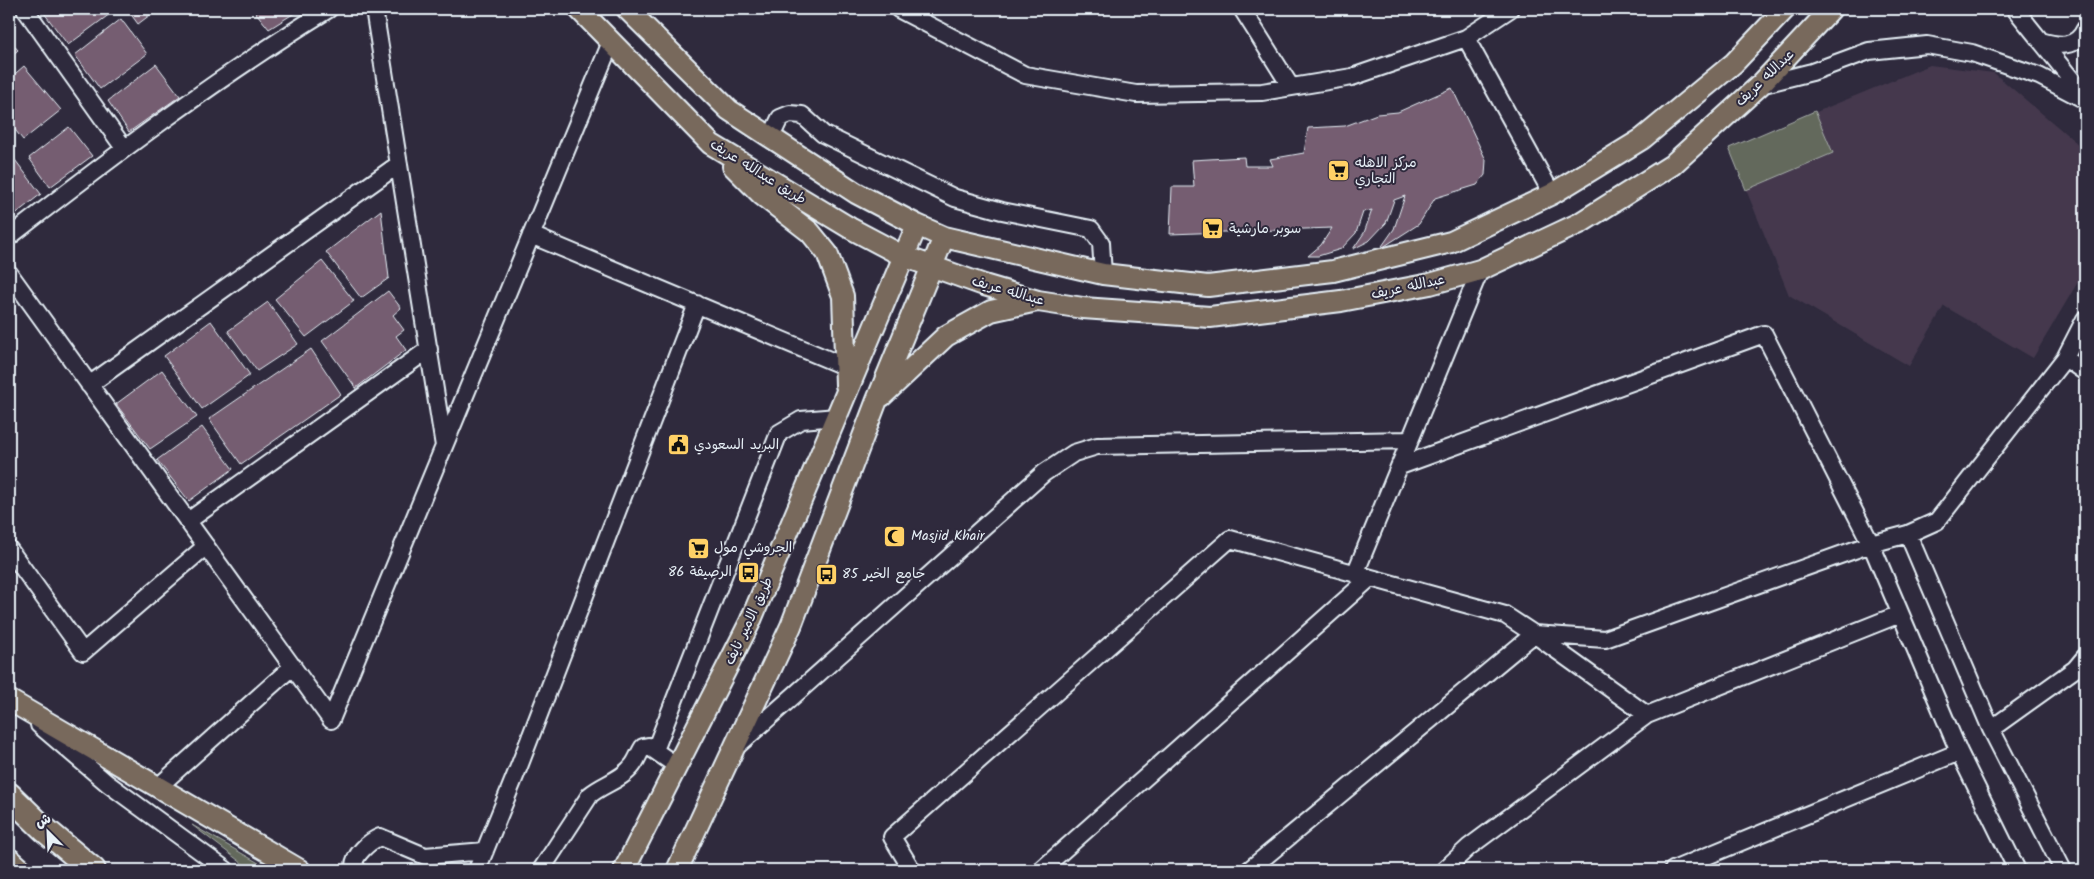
<svg xmlns="http://www.w3.org/2000/svg" width="2094" height="879" font-family="Kalam,'Playpen Sans Arabic',sans-serif">
	<style>
		.built { fill: #44394d }
		.green { fill: #64695c; stroke: #a6adaa }
		.building { fill: #755d71; stroke: #e8f1f8 }
		.lines { fill: none; stroke-linecap: round; stroke-linejoin: round }
		.minor-casing { stroke: #e8f1f8; stroke-width: 20 }
		.major-casing { stroke: #e8f1f8; stroke-width: 24 }
		.highway-casing { stroke: #e8f1f8; stroke-width: 28 }
		.minor { stroke: #2f2a3d; stroke-width: 16 }
		.major { stroke: #78695c; stroke-width: 20 }
		.highway { stroke: #78695c; stroke-width: 24 }
		.labels { text-anchor: middle; dominant-baseline: central; stroke-width: 4; stroke-linejoin: round; paint-order: stroke }
		.street-label { font-size: 14px; fill: #e8f1f8; stroke: #2f2a3d }
		.poi-label { font-size: 14px; fill: #e8f1f8; stroke: #2f2a3d; text-anchor: start }
	</style>
	<rect width="100%" height="100%" fill="#2f2a3d"/>
	<filter id="ink" filterUnits="userSpaceOnUse"><feTurbulence type="fractalNoise" baseFrequency=".02" numOctaves="2"/><feDisplacementMap in="SourceGraphic" scale="10" xChannelSelector="R" yChannelSelector="G"/><feConvolveMatrix kernelMatrix="1 2 1 2 8 2 1 2 1" color-interpolation-filters="sRGB"/></filter>
	<g filter="url(#ink)">
		<path class="built" d="M1930,65L1994,73L2085,150V270L2033,358L1944,306L1909,366L1789,295L1729,148Z"/>
		<path class="green" d="M1815,111L1833,153L1746,190L1729,148Z
			M192,825L271,870H251Z"/>
		<path class="building" d="M41,9H113L114,11L68,45Z
			M127,9H158L138,24Z
			M253,9H301L269,29Z
			M121,19L147,54L100,89L75,55Z
			M9,40L18,50L9,58Z
			M156,64L180,96L129,132L108,101Z
			M24,66L61,110L23,140L9,122V79Z
			M1452,88L1486,160L1485,175L1477,185L1435,198L1419,224L1380,249L1394,229L1405,196L1394,200L1386,223L1369,241L1353,249L1364,233L1372,210L1363,212L1356,233L1341,249L1318,256H1308L1321,245L1332,228L1170,234L1172,187H1194L1192,160L1244,157L1245,166H1273L1270,159L1304,153L1308,128L1345,126L1377,114L1398,112Z
			M69,127L92,156L50,187L29,158Z
			M9,152L41,194L9,219Z
			M381,210L389,278L361,298L326,252Z
			M322,261L354,301L306,337L275,299Z
			M388,291L401,308L393,315L404,330L396,336L406,350L356,388L322,341Z
			M268,302L298,344L257,371L228,331Z
			M211,321L250,375L202,409L164,356Z
			M311,349L341,394L241,464L209,419Z
			M162,370L197,417L150,449L116,404Z
			M202,427L233,469L189,501L157,460Z"/>
		<g class="lines">
			<defs>
				<path id="minor" d="M25,9L124,148
					M374,9L444,446
					M898,9L1025,75L1136,94L1262,92L1352,77L1466,38L1510,9
					M1242,9L1291,87
					M2015,9L2085,96
					M1466,38L1552,194
					M2041,41C2058,46 2076,49 2085,29
					M1760,85L1812,72L1869,51L1927,45L1972,53L2039,76L2085,100
					M771,137L780,118L790,114L802,115L823,134L955,198L1002,211L1091,229L1101,243L1103,274
					M531,235L846,367
					M9,237C113,156 217,78 329,9
					M9,273L331,720L611,42
					M2065,358L2085,372
					M89,385L399,164
					M1400,466L1764,334L1871,544L1959,752L2017,870
					M188,521L429,349
					M1908,534L1991,729L2063,870
					M9,549L83,652L206,546
					M1355,574L1480,270
					M39,725L107,783L226,870
					M1991,729L2075,669L2085,657
					M736,747L1044,473L1074,453L1097,446L1410,440
					M655,750L779,433L801,420L837,417
					M158,787L293,666
					M358,870L354,867C353,855 370,841 380,837L425,856L485,851
					M477,870L520,764L697,304
					M541,870L590,795C603,784 622,780 633,765C637,760 639,753 643,747L648,746L677,766
					M912,870L892,837L1230,539L1505,615L1534,634L1605,639L1871,544L1908,534L1937,521L2065,358L2085,319
					M1041,870L1370,578
					M1249,870L1534,634L1647,715
					M1444,870L1469,847L1647,715L1900,614
					M1673,870L1959,752"/>
				<path id="major" d="M579,9L711,144L850,228L903,256L984,285L1038,301L1083,308L1210,317L1341,301L1430,284L1480,270L1580,223L1672,165L1760,85L1831,9
					M627,9L729,110L856,193L917,225L944,237L1103,274L1208,286L1333,271L1451,242L1552,194L1642,139L1734,63L1785,9
					M733,166L762,195L810,232L827,253L843,296L846,385
					M882,396L946,336L991,311L1037,301
					M9,700L300,870
					M624,870L750,622L917,225
					M677,870L791,626L877,400L944,237"/>
				<path id="highway" d="M9,795L44,829L93,870
					M9,861L19,870"/>
			</defs>
			<use href="#minor" class="minor-casing"/>
			<use href="#major" class="major-casing"/>
			<use href="#highway" class="highway-casing"/>
			<use href="#minor" class="minor"/>
			<use href="#major" class="major"/>
			<use href="#highway" class="highway"/>
		</g>
	</g>
	<defs>
		<symbol id="supermarket-square" viewBox="-11 -11 22 22"><rect x="-9" y="-9" width="18" height="18" rx="4" fill="#ffd166" stroke="#2f2a3d"/><path d="M-6-5.5h2.5l.6 2H6L4.5 2H-2.5L-4.4-4H-6ZM-1.5 3.2a1.3 1.3 0 1 0 .1 0ZM3 3.2a1.3 1.3 0 1 0 .1 0Z" fill="#111"/></symbol>
		<symbol id="civic-square" viewBox="-11 -11 22 22"><rect x="-9" y="-9" width="18" height="18" rx="4" fill="#ffd166" stroke="#2f2a3d"/><path d="M-.6-6.5H3V-4.5H.6V-3L4-1V1h2V6H-6V1h2V-1L-.6-3ZM-1.2 2.5V6h2.4V2.5Z" fill="#111"/></symbol>
		<symbol id="mosque-square" viewBox="-11 -11 22 22"><rect x="-9" y="-9" width="18" height="18" rx="4" fill="#ffd166" stroke="#2f2a3d"/><path d="M3.5-4.9A6 6 0 1 0 3.5 4.9A5 5 0 1 1 3.5-4.9Z" fill="#111"/></symbol>
		<symbol id="bus-square" viewBox="-11 -11 22 22"><rect x="-9" y="-9" width="18" height="18" rx="4" fill="#ffd166" stroke="#2f2a3d"/><path d="M-5-6H5V4H4V6H2V4H-2V6H-4V4H-5ZM-3.5-4V0h7V-4ZM-3.5 1.2v1.5H-2V1.2ZM2 1.2v1.5H3.5V1.2Z" fill="#111"/></symbol>
	</defs>
	<g fill-rule="evenodd">
		<use href="#supermarket-square" x="1326" y="158" width="25" height="25"/>
		<use href="#supermarket-square" x="1200" y="216" width="25" height="25"/>
		<use href="#civic-square" x="666" y="432" width="25" height="25"/>
		<use href="#mosque-square" x="882" y="524" width="25" height="25"/>
		<use href="#supermarket-square" x="686" y="536" width="25" height="25"/>
		<use href="#bus-square" x="736" y="560" width="25" height="25"/>
		<use href="#bus-square" x="814" y="562" width="25" height="25"/>
	</g>
	<g class="labels">
		<g class="street-label">
			<text transform="translate(1765 78) rotate(-44)">عبدالله عريف</text>
			<text transform="translate(758 172) rotate(32)">طريق عبدالله عريف</text>
			<text transform="translate(1408 287) rotate(-12)">عبدالله عريف</text>
			<text transform="translate(1008 291) rotate(16)">عبدالله عريف</text>
			<text transform="translate(749 621) rotate(-65)">طريق الامير نايف</text>
		</g>
		<g class="poi-label">
			<text x="1355" y="163">مركز الاهله<tspan x="1355" dy="16">التجاري</tspan></text>
			<text x="1229" y="229">سوبر مارشية</text>
			<text x="694" y="445">البريد السعودي</text>
			<text x="911" y="536">Masjid Khair</text>
			<text x="714" y="548">الجروشي مول</text>
			<text x="732" y="572" text-anchor="end">الرصيفة 86</text>
			<text x="842" y="574">جامع الخير 85</text>
		</g>
	</g>
	<rect width="2094" height="879" fill="none" stroke="#2f2a3d" stroke-width="30"/>
	<rect x="15" y="15" width="2064" height="849" fill="none" stroke="#e8f1f8" stroke-width="2" filter="url(#ink)"/>
	<g transform="translate(48 832) rotate(336)" stroke="#2f2a3d" stroke-width="4" paint-order="stroke">
	<path d="M0-4L9 19L0 12L-9 19Z" fill="#e8f1f8"/>
	<text y="-8" font-size="14" font-weight="bold" text-anchor="middle" fill="#e8f1f8">ش</text>
	</g>
</svg>
